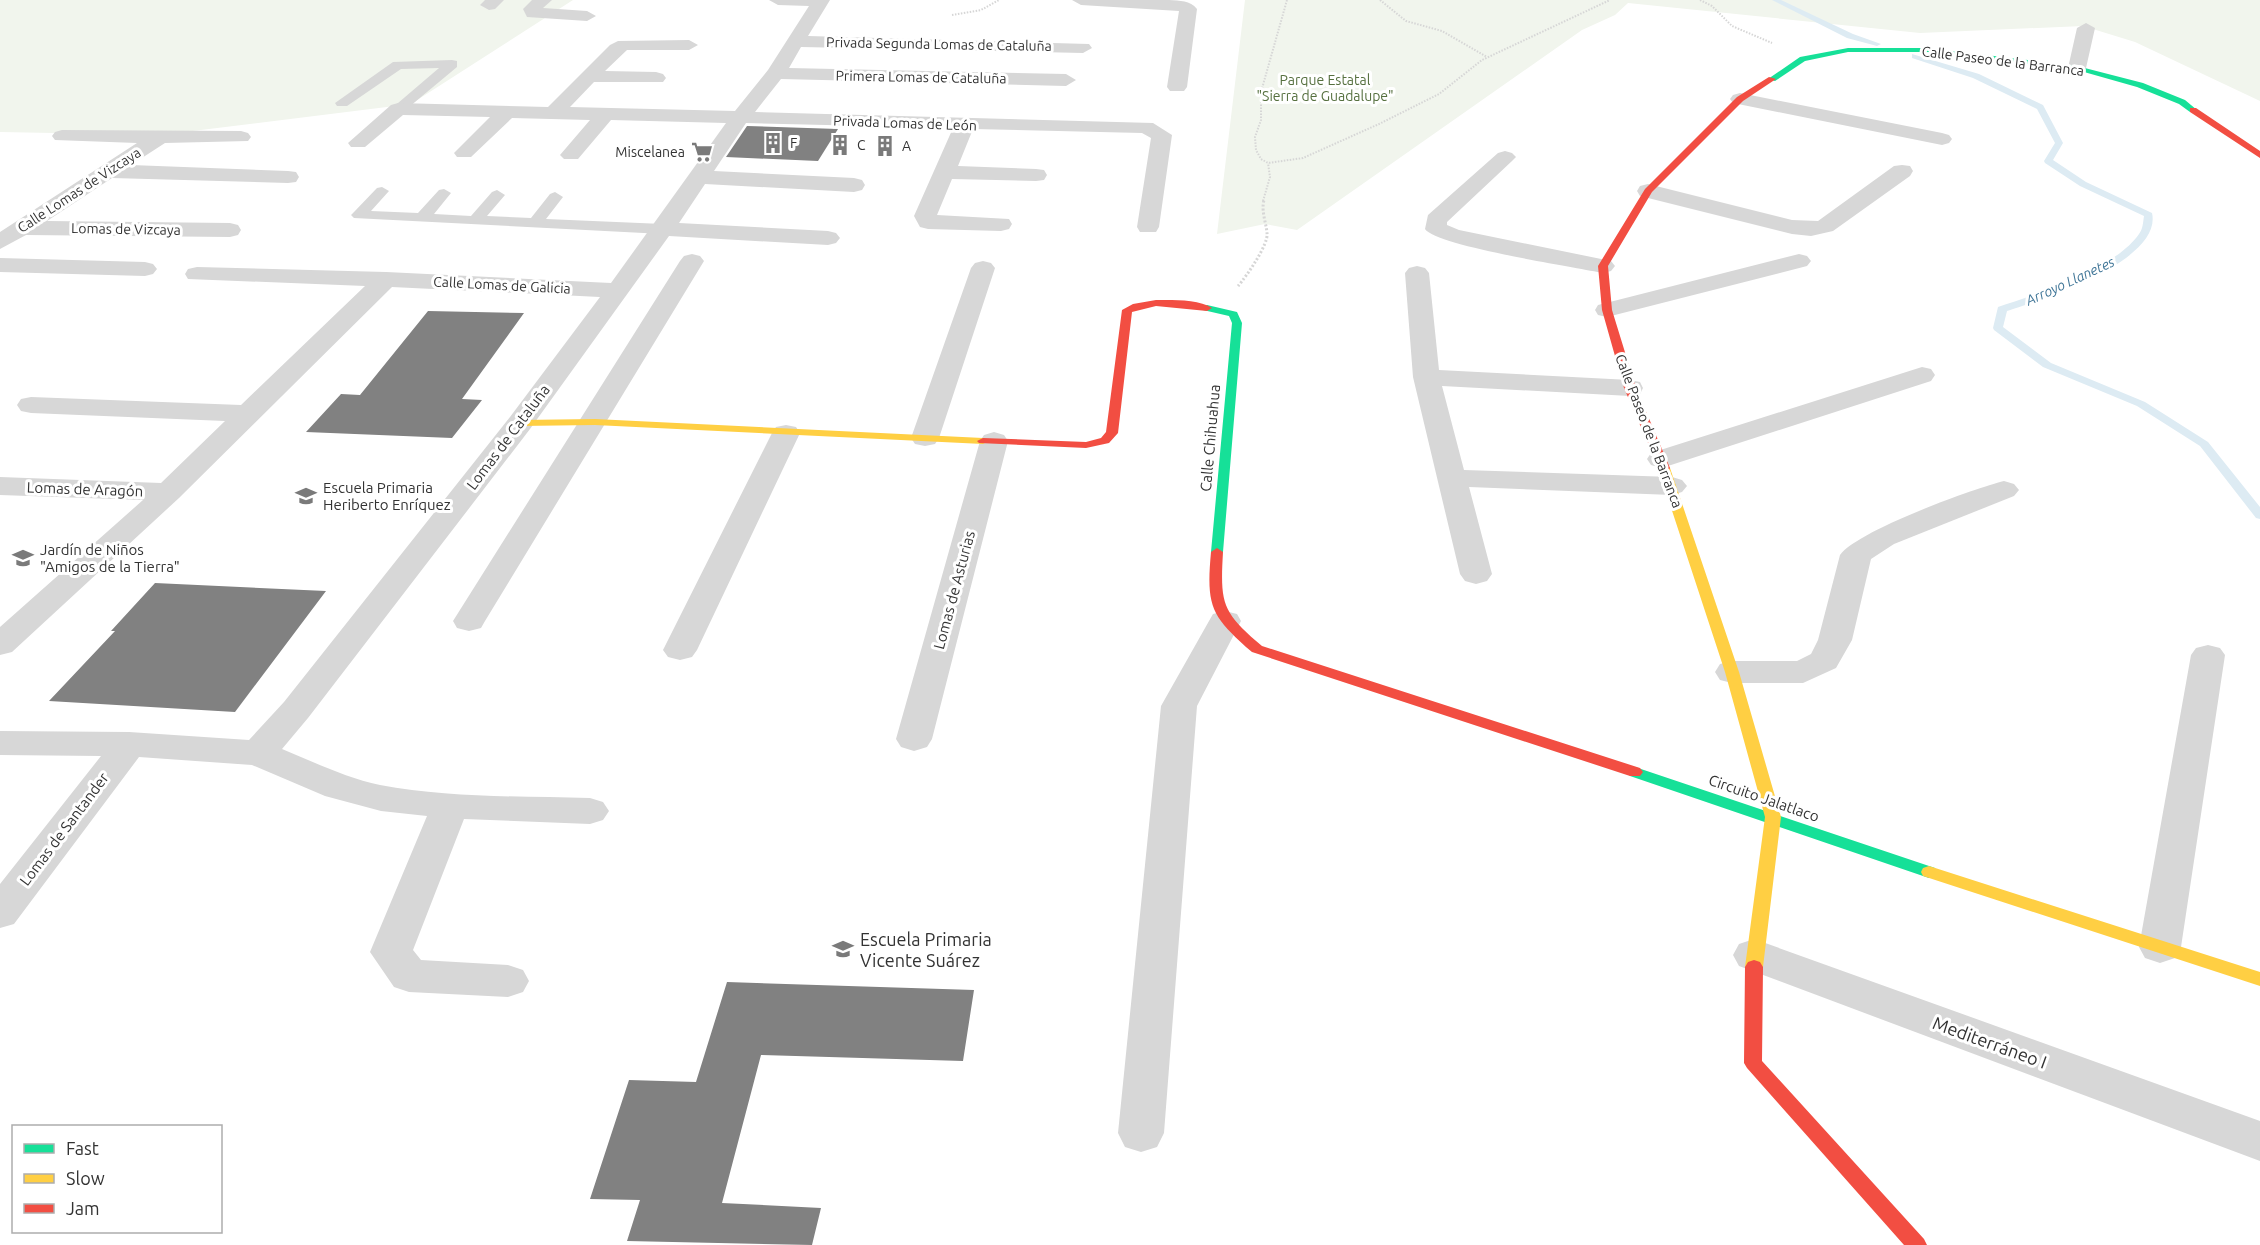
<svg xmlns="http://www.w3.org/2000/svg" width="2260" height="1245" font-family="Ubuntu,sans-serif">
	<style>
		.green { fill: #f1f5ed }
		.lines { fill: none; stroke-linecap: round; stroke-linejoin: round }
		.stream { fill: #ddebf3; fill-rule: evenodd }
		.building { fill: #818181 }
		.path-far1 { stroke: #d6d6d6; stroke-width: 2; stroke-dasharray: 1.5 1.5; stroke-linecap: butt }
		.path { stroke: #d6d6d6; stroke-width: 3; stroke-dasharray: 2 2; stroke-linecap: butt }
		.lane { fill: #d7d7d7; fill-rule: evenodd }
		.street { fill: #d7d7d7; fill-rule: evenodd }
		.fast { fill: #16e098; fill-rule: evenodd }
		.slow { fill: #ffcf43; fill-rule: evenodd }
		.jam { fill: #f24e42; fill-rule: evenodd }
		.labels { text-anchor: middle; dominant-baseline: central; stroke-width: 6; stroke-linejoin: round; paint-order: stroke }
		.far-street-label { font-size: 14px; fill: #333; stroke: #fff }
		.far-park-label { font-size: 14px; fill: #56703f; stroke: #fff }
		.far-poi-label { font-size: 14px; fill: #333; stroke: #fff; text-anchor: start }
		.far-water-label { font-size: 14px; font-style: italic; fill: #3f7597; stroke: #fff }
		.street-label { font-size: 15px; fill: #333; stroke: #fff }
		.poi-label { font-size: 15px; fill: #333; stroke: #fff; text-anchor: start }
		.near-poi-label { font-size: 18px; fill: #333; stroke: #fff; text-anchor: start }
		.near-street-label { font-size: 18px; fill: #333; stroke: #fff }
	</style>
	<rect width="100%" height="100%" fill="#fff"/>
	<path class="green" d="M0,0H573L411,104L160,135L0,132Z
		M1245,0H2260V101L2135,42L2083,26L1920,33L1628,3L1615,15L1582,30L1297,230L1265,224L1217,234Z"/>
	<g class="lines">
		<path class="stream" d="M1772,0H1781L1853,34L1881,44L1877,46L1847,38Z
			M1912,54L1979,74L2043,105L2063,143L2053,160L2086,182L2152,213C2163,261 2041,300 2007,311L2003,327L2051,363L2145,402L2208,442L2260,507V519L2256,518L2200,446L2137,406L2043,367L1994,330L1993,328L1998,307C2038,294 2115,269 2139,234C2143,229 2143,222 2144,216L2080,186L2045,163L2044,161L2055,143L2037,109L1973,78L1912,58Z"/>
	</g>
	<path class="building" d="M747,126L838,129L818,161L726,157Z
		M428,311L524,313L462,399L482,400L452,438L306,432L341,394L360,395Z
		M155,583L326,591L235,712L49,701L115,631H111Z
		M727,982L974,990L963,1061L761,1055L722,1203L821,1208L812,1245L627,1241L640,1200L590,1199L629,1080L696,1082Z"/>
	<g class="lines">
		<path class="path-far1" d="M1287,0L1261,92V120L1255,137L1256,150L1261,159L1268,163L1303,158L1379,124L1439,94L1482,60L1610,0
			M1380,0L1406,21L1442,31L1487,57
			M1700,0L1712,6L1732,26L1772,43
			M952,15L981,10L999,0
			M1263,201L1270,177L1268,163"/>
		<path class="path" d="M1238,286C1246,277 1269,244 1267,233C1266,222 1261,211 1264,200"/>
		<path class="lane" d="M452,60L457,61V67L403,112H393L391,109L439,68L401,69L347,106H337L335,103L393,62Z
			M382,187L389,191L371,211L418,213L439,190L444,189L451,193L434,214L471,216L492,192L497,190L505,195L487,216L531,218L550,194L555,192L563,197L546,219L663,224L671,229L663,234L354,218L351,215L354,212L377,188Z"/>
		<path class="street" d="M485,0H504L495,9L489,10L480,5Z
			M532,0H552L543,8L587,11L596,16L587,21L527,17L523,9Z
			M769,0H830L808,36L1089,44L1092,48L1083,53L801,47L789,68L1066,74L1076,80L1066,86L781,79L755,112L1153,123L1172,135L1159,227L1156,232H1140L1137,227L1151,138L1142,133L973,129L958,166L1036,169L1044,170L1047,175L1044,180L1036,181L952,179L937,215L1009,219L1012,224L1009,229L1001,231L928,229L920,227L914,216L953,128L746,123L714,171L854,178L862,180L865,185L862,190L854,192L705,184L679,223L828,231L836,233L840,238L836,243L828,245L669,236L530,429L308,718L282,749C314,762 346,778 380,785C448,798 521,796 590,798L603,802L609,811L603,820L590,824L464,819L413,950L421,960L508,965L523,970L529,981L523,992L508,997L409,992L394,987L370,952L427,816L381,811L325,796L252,765L139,757L14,924L0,928V884L101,756L0,755V731L129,732L249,740L284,702L510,417L600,297L392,287L179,498L12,652L0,655V627L143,500L0,495V477L161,483L225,421L31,413L21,411L17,405L21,399L31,397L241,405L365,286L188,279L185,274L188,269L197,267L386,272L611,283L726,123L611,120L578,159H564L560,155L590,120L512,118L471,157H457L454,153L490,117L403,115L365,147H351L348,143L391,105L398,103L548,107L610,45L618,41L689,40L698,45L689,50H627L605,71L656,72L663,74L666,78L663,82H594L570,107L735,111L768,70L809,6L778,5Z
			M1072,0H1169C1180,1 1190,0 1197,9L1187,87L1184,91H1170L1167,87L1179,11L1081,5Z
			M2086,23L2095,28L2086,68L2077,74L2068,68L2077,28Z
			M1740,93L1942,133L1949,135L1952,139L1949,143L1942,145L1733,103L1730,99L1733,95Z
			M62,130L241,131L248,133L251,137L248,141L165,143L131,165L288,171L296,172L299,177L296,182L288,183L112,178L47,221L230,223L238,225L241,230L238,235L230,237L26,235L0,249V232L137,143L55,140L52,136L55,132Z
			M1505,151L1512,153L1516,157L1512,161L1447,222V225L1459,230L1611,261L1615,266L1611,271L1603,273C1575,267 1436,246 1425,229L1428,215L1498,153Z
			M1902,165L1910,166L1913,171L1910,176L1833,231L1811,236L1792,234L1640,196L1637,191L1640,186L1648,184L1792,220L1818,221L1894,166Z
			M692,254L700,256L704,261L485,621L481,628L469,631L457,628L453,621L680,261L684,256Z
			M1799,254L1807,256L1811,261L1807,266L1607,317L1598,315L1595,310L1598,305Z
			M0,258L145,262L153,264L157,269L153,274L145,276L0,272Z
			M983,261L991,263L995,268L939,438L935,444L925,446L915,444L911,438L971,268L975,263Z
			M1417,266L1425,268L1429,273L1439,370L1630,380L1640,382L1643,388L1640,394L1630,396L1442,386L1464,470L1672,477L1682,480L1687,486L1682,492L1672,495L1469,487L1492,574L1487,581L1476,584L1465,581L1460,574L1413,377L1405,273L1409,268Z
			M1922,367L1931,369L1935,375L1931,381L1671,465L1661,468L1651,465L1647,459L1651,453Z
			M786,425L796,427L800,433L697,650L692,657L680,660L668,657L663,650L772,433L776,427Z
			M994,432L1004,435L1008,441L932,739L927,747L914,751L901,747L896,739L980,441L984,435Z
			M2004,481L2014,484L2019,490L2014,496L1894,544L1871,559L1852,640L1836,668L1803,683H1732L1720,680L1715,672L1720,664L1732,661H1797L1811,654L1818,640L1840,555C1857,531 1972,489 2004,481Z
			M1225,611L1237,614L1241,621L1197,706L1164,1133L1157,1147L1141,1152L1125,1147L1118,1133L1161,706L1209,621L1213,614Z
			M2208,645L2220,648L2225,655L2181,947L2175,958L2160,963L2145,958L2139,947L2191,655L2196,648Z
			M1754,939L2260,1121V1161L1739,966L1733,955L1739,944Z"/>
		<path class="fast" d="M1848,48H1927L2077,66L2143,83L2185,100L2197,110L2190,112L2179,104L2137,87L2077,70L1927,52H1848L1805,61L1775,81L1768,79L1800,57Z
			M1207,305L1237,312L1242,323L1223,552L1217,556L1211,552L1232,323L1229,316L1203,310L1202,308Z
			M1635,767L1935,868L1937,872L1935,876L1929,878L1923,876L1630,776L1627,772L1630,768Z"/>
		<path class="slow" d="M595,419L983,438L989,441L983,444L595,425L520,426L514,423L520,420Z
			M1664,464L1670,468L1739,672L1781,817L1763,967L1760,972L1754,974L1748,972L1745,967L1765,817L1725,672L1658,468Z
			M1929,866L2260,972V986L1923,876L1921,872L1923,868Z"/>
		<path class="jam" d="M1769,77L1776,79L1743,101L1652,192L1608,266L1612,310L1636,388L1670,468L1668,471H1660L1624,388L1602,310L1598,266L1645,189L1737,97Z
			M2190,108H2196L2260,151V158L2190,112Z
			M1156,300C1172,300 1199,299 1212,308L1207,311L1156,306L1132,312L1118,433L1109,443L1086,448L979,443L977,441L983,438L1086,442L1101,438L1106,432L1122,310L1133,304Z
			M1217,548L1223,552C1220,604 1222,612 1262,646L1640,768L1643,772L1640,776H1630L1252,652C1211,616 1206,607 1211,552Z
			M1754,960L1760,962L1763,967L1762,1061L1924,1239L1927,1245H1904L1747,1068L1744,1063L1745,967L1748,962Z"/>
	</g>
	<defs>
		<symbol id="building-bare" viewBox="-9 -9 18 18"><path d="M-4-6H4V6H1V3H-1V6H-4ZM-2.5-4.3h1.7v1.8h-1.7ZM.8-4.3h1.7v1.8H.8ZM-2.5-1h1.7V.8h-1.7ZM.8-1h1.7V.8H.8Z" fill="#7a7a7a" stroke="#fff" stroke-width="2.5" paint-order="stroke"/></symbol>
		<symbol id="supermarket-bare" viewBox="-9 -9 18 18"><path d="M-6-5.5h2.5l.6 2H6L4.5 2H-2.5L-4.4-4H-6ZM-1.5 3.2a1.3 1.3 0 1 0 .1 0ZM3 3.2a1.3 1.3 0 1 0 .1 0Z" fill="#7a7a7a" stroke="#fff" stroke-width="2.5" paint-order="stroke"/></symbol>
		<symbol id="school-bare" viewBox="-9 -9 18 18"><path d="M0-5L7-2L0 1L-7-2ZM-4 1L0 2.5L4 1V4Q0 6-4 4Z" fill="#7a7a7a" stroke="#fff" stroke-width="2.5" paint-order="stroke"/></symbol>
	</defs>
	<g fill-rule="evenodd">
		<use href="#building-bare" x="758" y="128" width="30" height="30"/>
		<use href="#building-bare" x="825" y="130" width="30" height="30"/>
		<use href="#building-bare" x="870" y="131" width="30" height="30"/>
		<use href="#supermarket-bare" x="687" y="137" width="30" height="30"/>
		<use href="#school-bare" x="291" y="481" width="30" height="30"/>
		<use href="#school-bare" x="8" y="543" width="30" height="30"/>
		<use href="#school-bare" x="828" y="934" width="30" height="30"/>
	</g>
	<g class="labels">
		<g class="far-street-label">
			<text transform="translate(939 44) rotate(1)">Privada Segunda Lomas de Cataluña</text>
			<text transform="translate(2003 61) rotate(7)">Calle Paseo de la Barranca</text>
			<text transform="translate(921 77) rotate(1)">Primera Lomas de Cataluña</text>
			<text transform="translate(905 123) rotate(2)">Privada Lomas de León</text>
			<text transform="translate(79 190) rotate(-33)">Calle Lomas de Vizcaya</text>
			<text transform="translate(126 229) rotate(1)">Lomas de Vizcaya</text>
			<text transform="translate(502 285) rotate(3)">Calle Lomas de Galicia</text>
			<text transform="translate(1649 431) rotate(69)">Calle Paseo de la Barranca</text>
		</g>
		<g class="far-park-label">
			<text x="1325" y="80">Parque Estatal<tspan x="1325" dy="16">"Sierra de Guadalupe"</tspan></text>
		</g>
		<g class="far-poi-label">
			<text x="790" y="143">F</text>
			<text x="857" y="145">C</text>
			<text x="902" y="146">A</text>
			<text x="685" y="152" text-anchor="end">Miscelanea</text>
		</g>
		<g class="far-water-label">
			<text transform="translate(2070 281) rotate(-25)">Arroyo Llanetes</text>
		</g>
		<g class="street-label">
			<text transform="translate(508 437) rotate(-53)">Lomas de Cataluña</text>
			<text transform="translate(1210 438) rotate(-85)">Calle Chihuahua</text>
			<text transform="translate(85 489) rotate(2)">Lomas de Aragón</text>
			<text transform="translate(954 590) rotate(-75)">Lomas de Asturias</text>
			<text transform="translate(1764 798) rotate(19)">Circuito Jalatlaco</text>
			<text transform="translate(64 829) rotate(-53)">Lomas de Santander</text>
		</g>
		<g class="poi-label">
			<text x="323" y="487">Escuela Primaria<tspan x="323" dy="17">Heriberto Enríquez</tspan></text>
			<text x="40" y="549">Jardín de Niños<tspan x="40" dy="17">"Amigos de la Tierra"</tspan></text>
		</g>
		<g class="near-poi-label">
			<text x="860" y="939">Escuela Primaria<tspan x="860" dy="21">Vicente Suárez</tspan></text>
		</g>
		<g class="near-street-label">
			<text transform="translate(1990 1042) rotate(20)">Mediterráneo I</text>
		</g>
	</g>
	<rect x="12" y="1125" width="210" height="108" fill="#ffffff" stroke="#adadad" stroke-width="1.5"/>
	<rect x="24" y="1144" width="30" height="9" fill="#16e098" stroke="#adadad" stroke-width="1.5"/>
	<text x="66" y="1155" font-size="18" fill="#333333">Fast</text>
	<rect x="24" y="1174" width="30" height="9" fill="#ffcf43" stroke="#adadad" stroke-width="1.5"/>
	<text x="66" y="1185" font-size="18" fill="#333333">Slow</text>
	<rect x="24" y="1204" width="30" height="9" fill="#f24e42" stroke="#adadad" stroke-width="1.5"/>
	<text x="66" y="1215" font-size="18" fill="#333333">Jam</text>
</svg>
